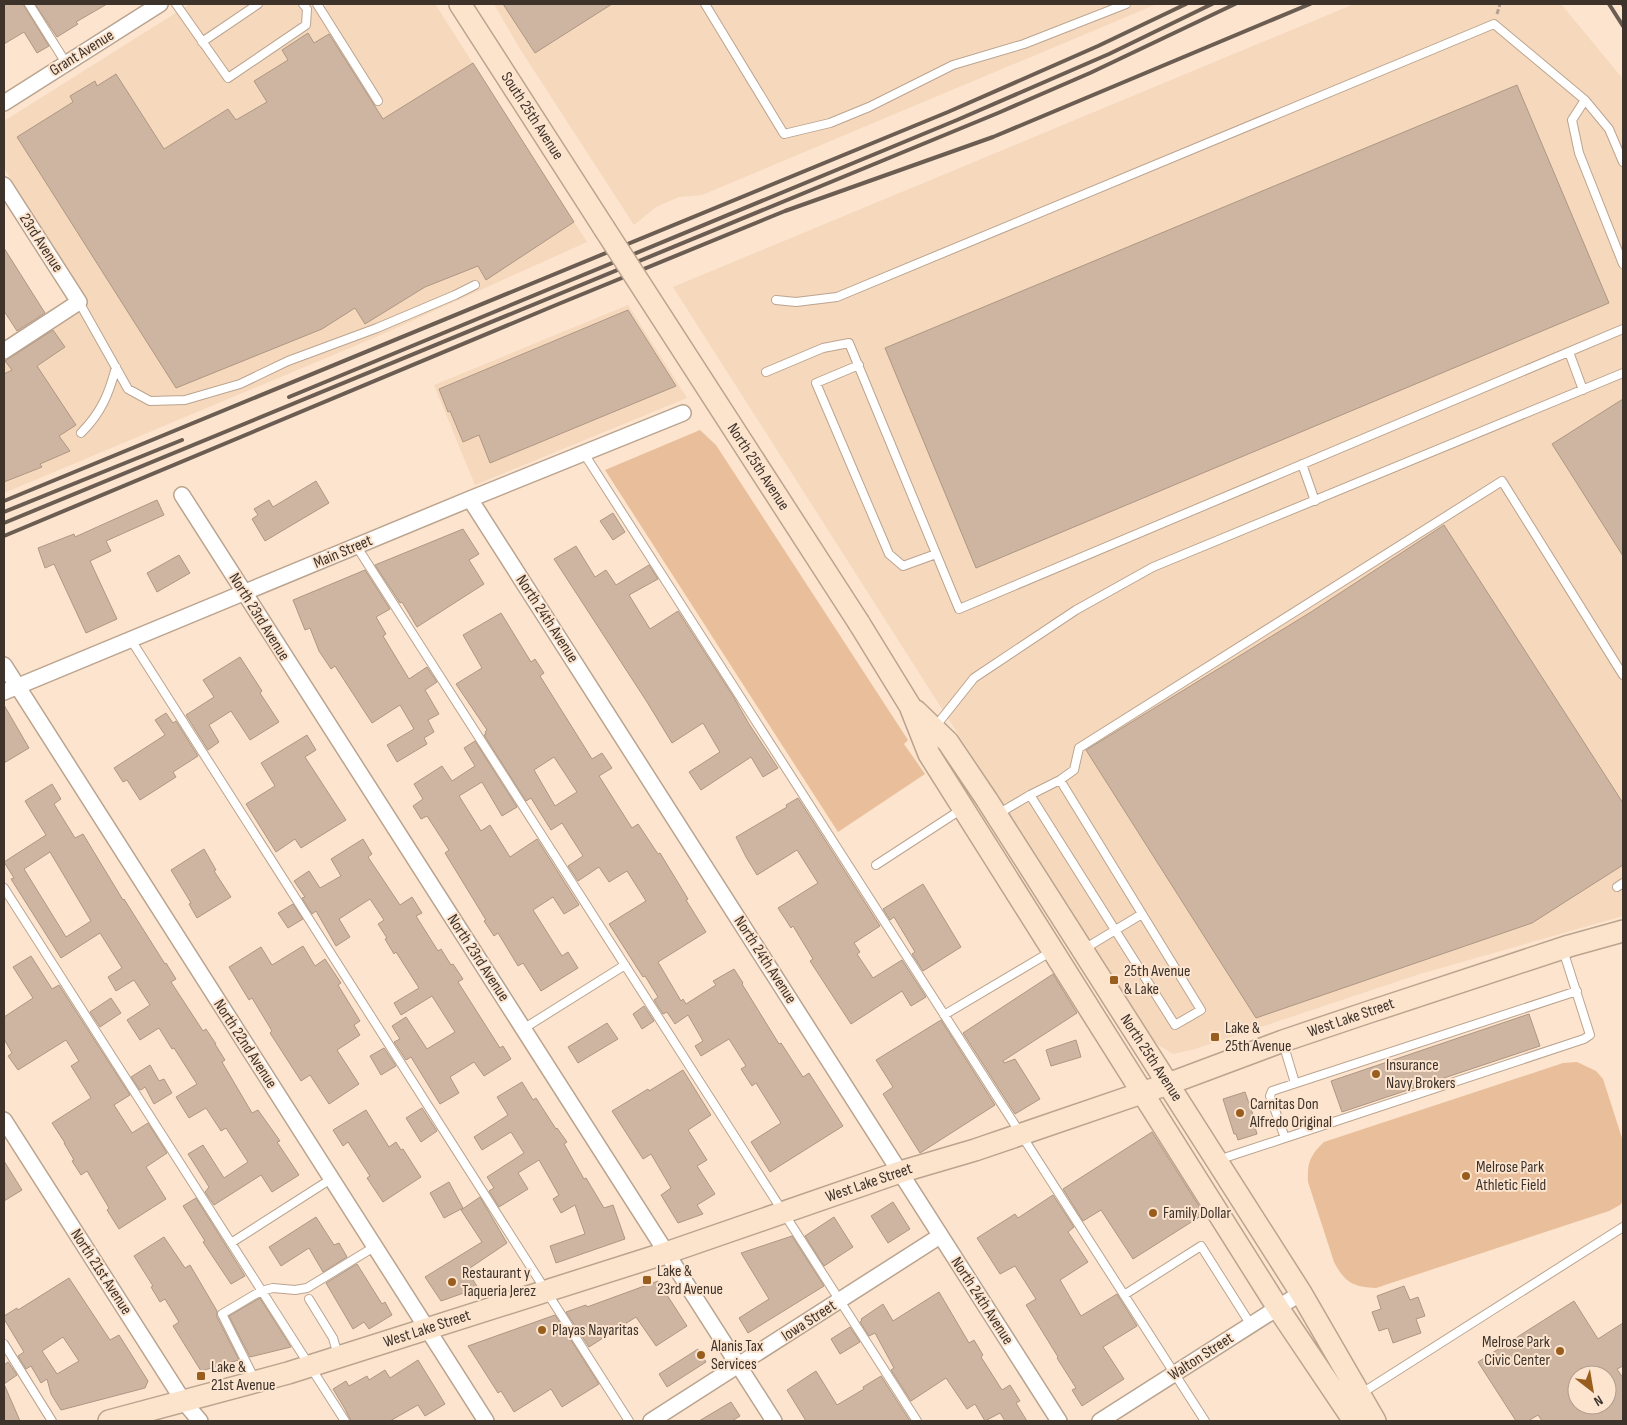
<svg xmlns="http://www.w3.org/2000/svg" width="1627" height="1425" font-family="'Sofia Sans Condensed',sans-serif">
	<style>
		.built { fill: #f6d8bd }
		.green { fill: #e8bf9a }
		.building { fill: #cdb5a1; stroke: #ae9783; fill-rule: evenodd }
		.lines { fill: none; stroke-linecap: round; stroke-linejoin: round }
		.lane-casing { stroke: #bba48f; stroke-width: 10 }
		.street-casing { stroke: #bba48f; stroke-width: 18 }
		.secondary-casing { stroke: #bba48f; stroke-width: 24 }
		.path { stroke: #b3a090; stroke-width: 3; stroke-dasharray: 5 2.5; stroke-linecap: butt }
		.lane { stroke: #fff; stroke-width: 8 }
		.street { stroke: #fff; stroke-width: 15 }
		.secondary { stroke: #fce4cc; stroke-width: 21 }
		.rail { stroke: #6b5d52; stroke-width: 4 }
		.secondary-bridge-casing { stroke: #bba48f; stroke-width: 24; stroke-linecap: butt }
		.secondary-bridge { stroke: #fce4cc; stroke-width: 21 }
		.poi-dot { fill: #995e1e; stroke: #fce4ce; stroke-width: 2 }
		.labels { text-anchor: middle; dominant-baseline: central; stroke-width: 4; stroke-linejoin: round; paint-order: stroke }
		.street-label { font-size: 16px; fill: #3d332b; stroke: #fce4ce }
		.poi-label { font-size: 16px; fill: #3d332b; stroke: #fce4ce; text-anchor: start }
	</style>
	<rect width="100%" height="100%" fill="#fce4ce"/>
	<path class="built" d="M190,4H317L321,9L329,4H435L587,242L376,337L4,493V358L89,302L4,168V121Z
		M494,4H1157L702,195L679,197L656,207L634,225L520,49Z
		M1354,4H1561L1623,79V916L1420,974L1195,1049L1173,1054L1155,1043L673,287Z
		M628,305L687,398L475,485L434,385Z"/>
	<path class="green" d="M700,430L716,445L908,740L904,744L925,774L838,832L605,470Z
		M1577,1062L1596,1071L1603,1079L1623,1141V1201L1620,1205L1609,1211L1376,1288C1354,1287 1345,1283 1334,1262L1308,1182C1307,1163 1310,1155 1324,1142L1563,1063Z"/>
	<path class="building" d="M4,4H23L49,46L37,53L24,32L4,44Z
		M35,4H107L76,22L78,24L57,37Z
		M503,4H612L535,53Z
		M308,33L314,43L329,34L383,119L473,63L574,222L486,280L478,266L425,287L365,324L355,308L322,329L176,388L17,137L73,102L70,96L95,81L97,86L116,74L164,149L228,109L236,120L267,102L254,81L288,60L282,50Z
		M1517,85L1609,303L976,568L885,348Z
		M4,248L45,313L17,331L4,311Z
		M628,310L676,386L490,463L479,435L463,442L450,411L448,412L439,389Z
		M53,330L65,347L37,366L76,425L59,436L70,451L40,464L42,467L4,482V374L12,370L5,361Z
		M1623,399V556L1552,444Z
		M316,481L329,503L265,541L252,519L258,515L254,509L269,500L273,507Z
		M157,500L164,515L106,541L111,551L90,561L117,619L86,633L54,564L45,568L38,548L74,534L75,537Z
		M613,513L625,532L613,540L600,521Z
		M1444,525L1623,803V865L1532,923L1256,1018L1086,750L1311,612Z
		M463,529L479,554L469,560L484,584L417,627L402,602L400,603L375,565Z
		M576,546L595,577L606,570L616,585L649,565L658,579L629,595L650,629L678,611L733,696L749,724L778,768L763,777L751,757L701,790L689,772L720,752L703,723L672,743L647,702L554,559Z
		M179,555L190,573L157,592L147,573Z
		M365,570L390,609L376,617L386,634L383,636L409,679L427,667L437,682L425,690L439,714L428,720L434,732L424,738L427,744L397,762L387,745L414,729L400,705L372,723L335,666L331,669L319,651L310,628L305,630L293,600Z
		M501,613L531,662L535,659L544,673L540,676L592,759L602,753L612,768L599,776L632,828L638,824L658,854L660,853L688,899L686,900L706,932L658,962L681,1001L683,999L686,1004L716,985L713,981L734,969L743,983L742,984L779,1044L781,1043L803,1077L809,1073L843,1126L770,1172L751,1142L781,1123L756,1083L752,1086L741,1069L746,1066L729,1039L701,1056L695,1046L703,1041L688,1015L675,1024L667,1012L663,1014L654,1000L658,997L645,976L643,977L609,924L646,901L627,871L609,882L599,867L578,881L568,866L583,856L562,823L551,830L531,798L526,801L484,735L486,734L485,732L487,730L456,684L482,668L463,635ZM554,757L577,792L555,806L534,770Z
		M240,657L262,691L260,693L279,722L250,740L231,711L209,725L219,742L208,750L186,715L214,697L203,680Z
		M4,705L29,748L4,763Z
		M166,713L173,723L176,721L198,756L173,772L176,777L140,800L127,780L123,782L114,768L165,735L155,720Z
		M307,735L316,750L305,757L346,820L301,848L295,839L276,852L246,804L275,786L261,763Z
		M475,741L517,807L502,816L482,782L459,796L481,831L490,825L510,857L537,839L579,905L564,914L553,897L533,910L562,956L568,952L578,968L541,991L523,963L518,966L498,933L494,936L484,921L486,920L445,853L449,850L427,816L421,819L413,806L423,799L414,784L442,766L452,781L475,766L464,748Z
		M52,784L61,799L54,804L75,838L83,834L123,900L124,899L165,964L166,963L176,979L171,982L203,1031L206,1029L216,1044H215L225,1060L222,1062L252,1113L258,1110L280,1141L277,1142L299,1175L272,1192L261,1175L214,1205L205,1192L209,1187L188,1154L203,1145L224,1178L248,1162L226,1128L221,1131L206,1108L189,1118L176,1097L197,1084L174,1048L172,1049L159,1028L140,1040L127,1020L150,1005L134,980L116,991L108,977L122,968L100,933L61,958L11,879L14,878L4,862L46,835L25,801ZM50,852L91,921L66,937L24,869Z
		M798,798L880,926L854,943L860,952L857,954L873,978L902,960L926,997L911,1006L902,991L851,1024L810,961L813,959L793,926L791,928L778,908L818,883L797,850L757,875L746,857L736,837L787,807L786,805Z
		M363,839L372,854L368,857L400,905L412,897L422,913L416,916L438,951L441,949L451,965L453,964L463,979L458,982L500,1048L503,1046L511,1059L484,1076L474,1062L450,1077L459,1093L440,1104L411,1057L406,1060L394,1042L400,1039L392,1026L406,1017L427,1049L455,1032L432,996L401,1015L394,1003L419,988L396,952L394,954L385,939L387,938L378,924L384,920L370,899L339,919L350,937L336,946L316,911L312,914L302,898L305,897L294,881L309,871L320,888L341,876L331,859Z
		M204,849L216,870L214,871L231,897L197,918L189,904L191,903L171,870Z
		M923,884L961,947L923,971L912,954L915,952L894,917L890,920L883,909Z
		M293,904L303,919L288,928L278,913Z
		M303,946L315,966L325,959L341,983L338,985L360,1021L354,1025L360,1035L337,1050L359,1084L329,1104L310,1075L301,1081L281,1050L270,1033L272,1031L252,998L249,1000L229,967L261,947L272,965Z
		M31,956L52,989L59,985L130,1095L114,1105L132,1133L148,1123L167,1153L146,1167L166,1199L119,1229L107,1210L109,1208L87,1171L81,1175L72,1161L74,1160L64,1143H65L52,1123L91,1098L71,1066L79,1061L66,1040L18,1070L8,1056L12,1053L4,1039V1017L33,998L13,967Z
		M1053,974L1077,1013L1003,1061L1004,1063L1015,1059L1040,1099L1015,1114L963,1033Z
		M111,998L121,1013L100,1027L90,1012Z
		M644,1006L654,1021L642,1029L633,1014Z
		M1529,1014L1540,1046L1342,1112L1331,1081Z
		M941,1020L995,1105L920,1153L883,1094L893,1087L876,1060Z
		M607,1023L618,1039L578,1063L568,1047Z
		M1076,1040L1081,1057L1051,1066L1046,1050Z
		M384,1048L396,1066L381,1075L370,1056Z
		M150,1065L159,1081L164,1079L172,1093L154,1104L145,1087L141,1090L139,1089L131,1077Z
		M683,1070L711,1115L688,1130L707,1160L697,1166L715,1194L697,1205L703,1214L678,1223L661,1195L671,1188L651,1154L643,1159L612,1111L648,1089L649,1091Z
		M522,1082L533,1100L536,1098L556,1129L557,1128L567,1142L564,1144L584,1179L586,1178L604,1208L613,1205L625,1239L556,1263L550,1246L585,1234L575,1205L561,1213L553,1199L559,1195L539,1160L518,1173L528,1189L499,1207L489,1191L494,1188L487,1177L524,1153L511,1132L482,1150L474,1137L508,1115L497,1097Z
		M1245,1092L1257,1126L1255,1127L1257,1134L1238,1140L1236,1134H1234L1223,1099Z
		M422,1108L437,1131L421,1142L406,1118Z
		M366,1110L389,1147L396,1142L401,1150L403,1149L421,1177L383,1202L367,1178L370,1176L348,1142L343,1146L333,1130Z
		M1152,1132L1204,1214L1133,1259L1101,1210L1083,1221L1063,1189Z
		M4,1161L22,1190L4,1201Z
		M449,1182L463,1208L444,1218L430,1193Z
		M1053,1195L1074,1227L1068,1232L1088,1262L1060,1280L1081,1316L1117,1294L1137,1326L1103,1347L1124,1379L1082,1406L1072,1390L1076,1388L1057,1358L1058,1357L1026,1305L1036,1299L1015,1266L1000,1274L977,1238L1015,1214L1018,1218Z
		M480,1197L507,1243L467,1270L478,1288L441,1301L425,1277L482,1242L461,1210Z
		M196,1198L245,1276L231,1284L203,1242L205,1241L183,1206Z
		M893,1202L910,1229L888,1243L871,1216Z
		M316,1217L334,1245L339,1243L347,1257L323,1272L309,1248L281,1266L269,1247Z
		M834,1217L853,1247L824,1266L805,1236Z
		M792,1236L824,1286L748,1333L739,1318L769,1299L741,1253Z
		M164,1237L185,1268L190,1265L217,1311V1317L239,1360L201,1371L173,1326L179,1322L165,1299L160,1302L151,1287L153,1286L134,1256Z
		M357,1264L382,1304L385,1302L392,1315L369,1329L364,1322L353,1329L326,1283Z
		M69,1278L110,1340L119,1335L148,1381L145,1388L61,1410L51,1394L47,1379L41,1383L31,1366L26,1369L18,1356L24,1352L4,1319V1316L17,1308L18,1310ZM63,1337L79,1361L57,1374L42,1351Z
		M658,1281L687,1326L656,1346L636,1317L589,1347L566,1312L586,1305L587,1307Z
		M1404,1286L1410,1300L1418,1297L1425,1316L1416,1319L1421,1333L1393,1343L1388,1328L1379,1331L1372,1312L1381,1309L1377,1296Z
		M939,1292L969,1343L974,1340L983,1355L981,1357L1002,1390L1010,1385L1020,1401L1016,1403L1027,1421H1005L1000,1413L985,1421L975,1404L967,1409L946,1378L911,1401L891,1370L894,1368L875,1333L869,1336L860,1322L862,1320L861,1319L883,1304L893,1321Z
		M260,1298L291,1347L250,1357L229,1316Z
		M1574,1301L1598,1339L1623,1323V1366L1617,1369L1623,1378V1421H1542L1538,1415L1528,1421H1516L1478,1362ZM1577,1375H1607V1405H1577Z
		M555,1315L599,1384L562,1407L551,1389L514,1412L501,1391L498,1393L468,1346Z
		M850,1327L860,1342L840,1354L831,1339Z
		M698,1349L706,1362L667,1387L659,1374Z
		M418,1360L445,1404L425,1416L418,1405L390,1421H351L345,1409L333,1389L346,1381L349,1386L367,1376L369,1380L385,1370L390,1378Z
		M8,1362L17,1375L4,1384L20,1421H4V1365Z
		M816,1371L837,1405L864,1389L863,1387L881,1376L910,1421H806L787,1390Z
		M731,1402L740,1416L732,1421H699Z"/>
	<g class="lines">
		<defs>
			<path id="lane" d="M29,4L66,63
				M176,4L228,78L306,25L307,9L303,4
				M317,4L378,101
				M705,4L784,134L830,123L869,107L953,65L1024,44L1126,4
				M202,42L258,4
				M1585,100L1572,120L1579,153L1623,264
				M776,300L796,302L837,297L1494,24L1585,100L1609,129L1623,162
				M79,302L128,389L150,401L185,400L240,384L288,361L377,328L455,295L475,285
				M1569,352L1583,390
				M859,365L816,383L889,554L903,566L936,554
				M766,372L823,348L849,343L959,609L1623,329
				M81,433C101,413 109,394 116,367
				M583,452L1205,1421
				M1302,464L1315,501
				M357,547L917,1421
				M131,640L629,1421
				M935,727L974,678L1076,610L1153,567L1623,373
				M1060,780L1074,770L1079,748L1502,481L1623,675
				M998,814L1030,795L1175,1025L1201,1010L1060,780L1030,795
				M876,865L962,809
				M1617,887L1623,883
				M4,888L345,1421
				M1084,949L1142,914
				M944,1015L1052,951
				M523,1029L625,965
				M1283,1043L1295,1083
				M1285,1138L1584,1039L1590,1035L1563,950
				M1218,1160L1285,1138L1270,1096L1272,1091L1577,991
				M231,1243L331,1179
				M1124,1295L1201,1246L1251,1325
				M309,1299L333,1338L338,1355
				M4,1344L52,1421
				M255,1380L222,1314L261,1291L273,1288L295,1290L307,1288L374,1247
				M1362,1393L1623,1227"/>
			<path id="street" d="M4,103L160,4
				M4,185L79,302L4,351
				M182,495L774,1421
				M470,499L1059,1421
				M4,665L486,1421
				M4,692L470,499L683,413
				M4,1120L184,1402L200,1421
				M651,1421L940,1236
				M1100,1421L1301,1293"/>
			<path id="secondary" d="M460,4L604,228
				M859,623L910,706L929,754L1278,1308L1354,1421
				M916,711L948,742L987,800L1301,1293L1375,1421
				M109,1421L288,1373L666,1253L900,1172L975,1150L1168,1084L1283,1041L1366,1013L1569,946L1623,931"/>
		</defs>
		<use href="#lane" class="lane-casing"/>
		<use href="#street" class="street-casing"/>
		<use href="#secondary" class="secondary-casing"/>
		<path class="path" d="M1497,14L1500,4"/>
		<use href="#lane" class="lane"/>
		<use href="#street" class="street"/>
		<use href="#secondary" class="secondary"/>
		<path class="rail" d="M1609,4L1623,26
			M1623,4V5
			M289,397L957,120L1109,54L1212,4
			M4,501L948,112L1098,46L1186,4
			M4,512L182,440
			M4,523L998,113L1090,73L1235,4
			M4,536L556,305L785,211L993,137L1310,4"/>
		<defs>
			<path id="secondary-bridge" d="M604,228L859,623"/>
		</defs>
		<use href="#secondary-bridge" class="secondary-bridge-casing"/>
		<use href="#secondary-bridge" class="secondary-bridge"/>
	</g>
	<g class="poi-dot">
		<rect x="1109" y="975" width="10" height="10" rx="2.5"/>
		<rect x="1210" y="1032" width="10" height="10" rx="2.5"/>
		<circle cx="1376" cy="1074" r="5"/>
		<circle cx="1240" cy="1113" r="5"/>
		<circle cx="1466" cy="1176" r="5"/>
		<circle cx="1153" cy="1213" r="5"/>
		<rect x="642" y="1275" width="10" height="10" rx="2.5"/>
		<circle cx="452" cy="1282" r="5"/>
		<circle cx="542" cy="1330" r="5"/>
		<circle cx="1560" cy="1351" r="5"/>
		<circle cx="701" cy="1355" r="5"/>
		<rect x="196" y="1371" width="10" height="10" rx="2.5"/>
	</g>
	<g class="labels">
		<g class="street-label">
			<text transform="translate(82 53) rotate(-32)">Grant Avenue</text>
			<text transform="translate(532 116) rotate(57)">South 25th Avenue</text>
			<text transform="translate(41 243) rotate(57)">23rd Avenue</text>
			<text transform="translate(758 467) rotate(57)">North 25th Avenue</text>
			<text transform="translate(343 552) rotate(-23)">Main Street</text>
			<text transform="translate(259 617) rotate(58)">North 23rd Avenue</text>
			<text transform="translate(547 619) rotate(57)">North 24th Avenue</text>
			<text transform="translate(478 958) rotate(57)">North 23rd Avenue</text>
			<text transform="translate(765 960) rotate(57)">North 24th Avenue</text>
			<text transform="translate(1351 1018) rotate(-19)">West Lake Street</text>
			<text transform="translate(245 1044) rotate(57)">North 22nd Avenue</text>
			<text transform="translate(1151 1058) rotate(57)">North 25th Avenue</text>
			<text transform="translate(869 1183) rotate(-19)">West Lake Street</text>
			<text transform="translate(101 1272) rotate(57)">North 21st Avenue</text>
			<text transform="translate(982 1301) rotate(57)">North 24th Avenue</text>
			<text transform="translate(809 1321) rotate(-33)">Iowa Street</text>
			<text transform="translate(427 1329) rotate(-18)">West Lake Street</text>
			<text transform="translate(1201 1357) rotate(-33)">Walton Street</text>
		</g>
		<g class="poi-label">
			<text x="1124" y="971">25th Avenue<tspan x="1124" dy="18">&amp; Lake</tspan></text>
			<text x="1225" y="1028">Lake &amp;<tspan x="1225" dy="18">25th Avenue</tspan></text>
			<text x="1386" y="1065">Insurance<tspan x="1386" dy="18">Navy Brokers</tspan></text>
			<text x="1250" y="1104">Carnitas Don<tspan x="1250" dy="18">Alfredo Original</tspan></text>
			<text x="1476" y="1167">Melrose Park<tspan x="1476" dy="18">Athletic Field</tspan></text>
			<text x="1163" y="1213">Family Dollar</text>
			<text x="657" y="1271">Lake &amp;<tspan x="657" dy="18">23rd Avenue</tspan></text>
			<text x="462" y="1273">Restaurant y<tspan x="462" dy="18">Taqueria Jerez</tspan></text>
			<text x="552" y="1330">Playas Nayaritas</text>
			<text x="1550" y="1342" text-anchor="end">Melrose Park<tspan x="1550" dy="18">Civic Center</tspan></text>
			<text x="711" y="1346">Alanis Tax<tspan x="711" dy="18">Services</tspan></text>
			<text x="211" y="1367">Lake &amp;<tspan x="211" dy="18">21st Avenue</tspan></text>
		</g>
	</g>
	<rect width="1627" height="1425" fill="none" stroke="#3d332b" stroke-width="10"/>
	<g transform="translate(1592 1390) rotate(149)"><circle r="24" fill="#fce4ce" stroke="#b09d8d"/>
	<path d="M0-4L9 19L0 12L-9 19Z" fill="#995e1e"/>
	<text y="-8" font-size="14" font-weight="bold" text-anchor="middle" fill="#3d332b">N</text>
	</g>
</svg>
